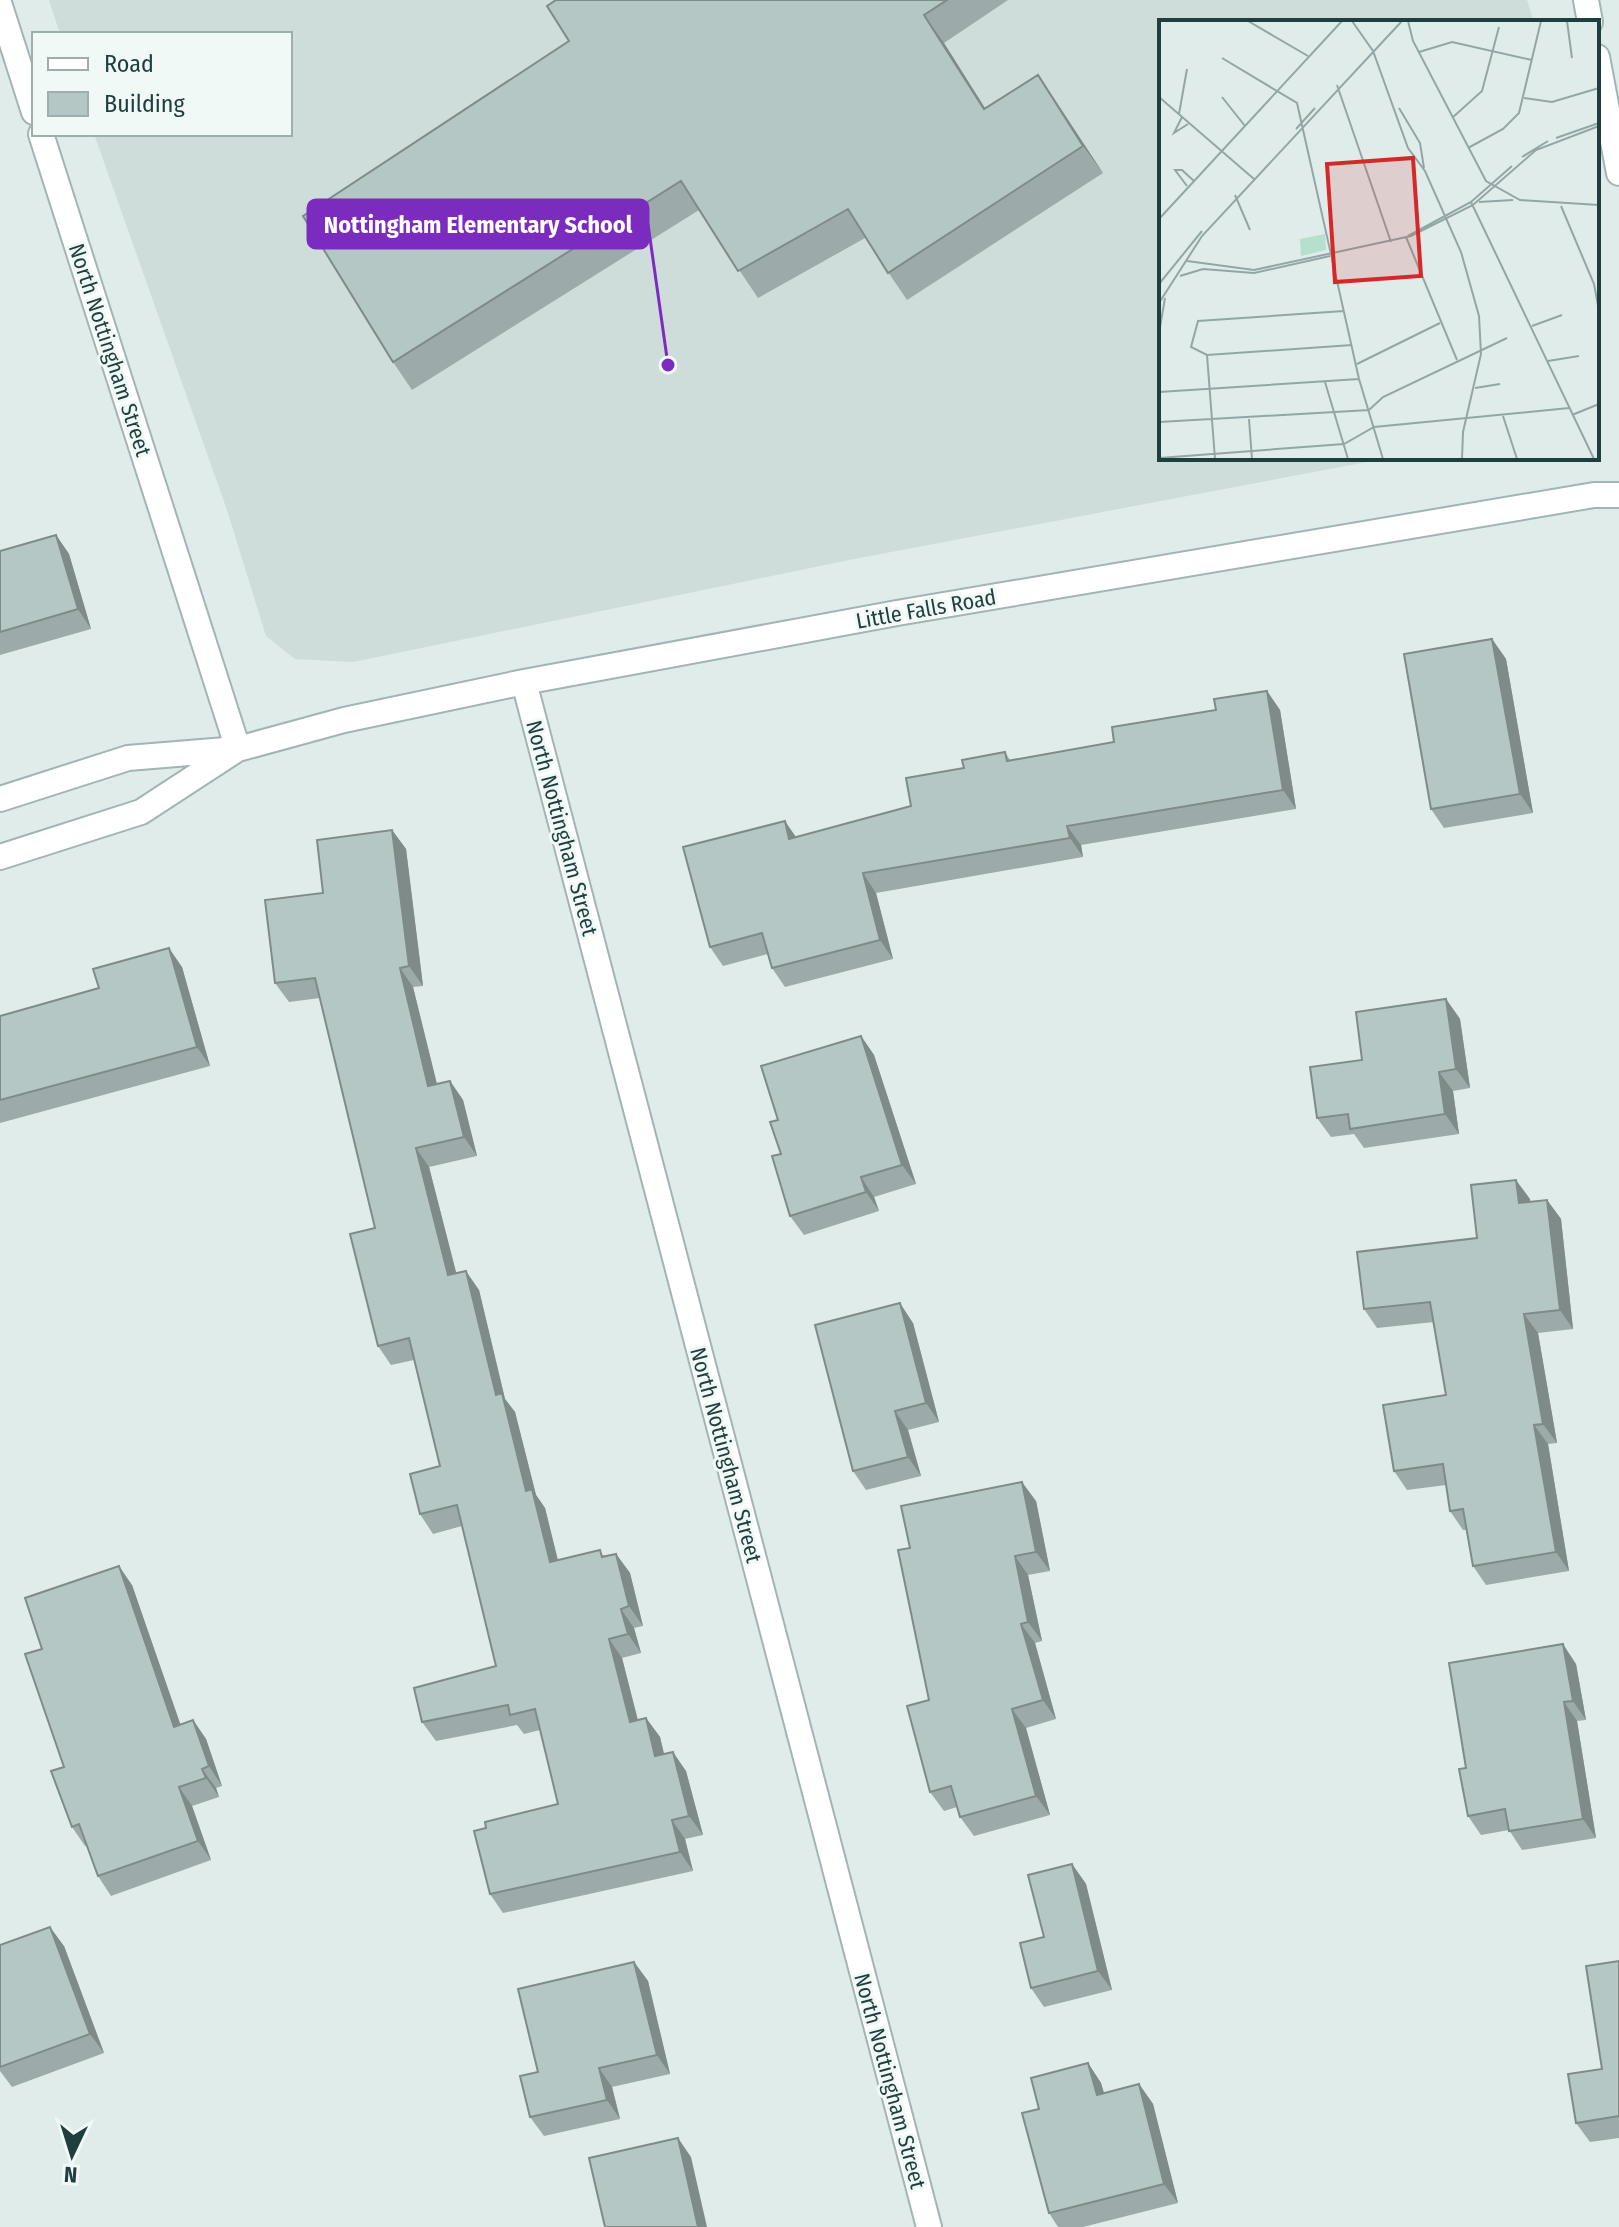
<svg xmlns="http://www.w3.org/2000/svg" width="1619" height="2227" font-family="'Fira Sans Condensed',sans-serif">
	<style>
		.built { fill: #cedcda }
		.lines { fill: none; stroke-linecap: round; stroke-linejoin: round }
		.minor-casing { stroke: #a2b4b3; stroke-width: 28 }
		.minor { stroke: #fff; stroke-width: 24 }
		.wall { fill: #9caba9 }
		.shaded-wall { fill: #7f8b89 }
		.building { fill: #b5c7c4; stroke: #7f8b89; stroke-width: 2 }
		.labels { text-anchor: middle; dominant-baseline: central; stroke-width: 6; stroke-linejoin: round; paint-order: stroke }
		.street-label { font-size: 22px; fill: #1f3e3e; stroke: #f1f9f7 }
		.inset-road { fill: none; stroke: #93a6a5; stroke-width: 2 }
		.view { fill: #d62828; fill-opacity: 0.15; stroke: #d62828; stroke-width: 4 }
		.inset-edge { fill: none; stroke: #1f3e3e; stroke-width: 4 }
		.leader { fill: none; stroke: #7b2cbf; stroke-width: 3 }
		.callout-dot { fill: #7b2cbf; stroke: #f1f9f7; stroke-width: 3 }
		.callout { fill: #7b2cbf; stroke: #7b2cbf; stroke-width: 3 }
		.callout-label { font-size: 24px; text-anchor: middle; font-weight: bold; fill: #fff }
	</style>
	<rect width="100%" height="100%" fill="#e0ecea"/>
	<path class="built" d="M49,0H1527L1534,22H1161V458H1388L849,560L353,662L295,659L266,636L227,510L94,134H290V34H60Z"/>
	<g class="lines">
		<defs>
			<path id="minor" d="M1586,0L1590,22
				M0,6L34,112
				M1597,57L1619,173
				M41,134L238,749
				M524,682L929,2227
				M0,799L128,758L238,749L344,720L524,682L897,613L1594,495H1619
				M0,857L141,812L236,750"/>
		</defs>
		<use href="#minor" class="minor-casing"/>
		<use href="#minor" class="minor"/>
	</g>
	<path class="wall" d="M556,0H1008L944,43L985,108L1038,75L1103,173L907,300L865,238L758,298L699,210L412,390L393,362L569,41Z
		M56,535L69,554L91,629L0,655V551Z
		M1492,639L1506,659L1533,813L1444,828L1431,809Z
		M1267,691L1280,710L1296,809L1081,845L1083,857L876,893L893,959L785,987L772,968L768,954L723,966L710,947L796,837L911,806L964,768L1005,752L1010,760L1114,742L1216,710Z
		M392,830L406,849L423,986L413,987L437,1084L450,1081L463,1100L477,1156L429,1167L456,1274L479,1290L505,1399L515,1412L536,1495L545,1508L558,1560L616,1554L630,1573L643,1626L634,1628L641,1653L622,1658L638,1720L646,1718L660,1737L664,1754L686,1771L703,1835L685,1839L693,1871L503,1913L490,1894L486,1828L558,1804L540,1730L524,1734L517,1725L436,1741L422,1722L496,1666L462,1526L433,1534L420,1514L440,1466L414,1360L391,1365L378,1346L375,1228L320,998L289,1002L275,983L323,893Z
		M182,967L210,1066L0,1123V1016Z
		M1446,999L1460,1019L1470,1088L1453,1091L1459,1134L1364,1148L1354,1134L1331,1137L1317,1118L1362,1060Z
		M861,1036L874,1055L916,1184L874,1197L879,1211L804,1235L790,1216L781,1154L778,1120Z
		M1530,1199V1202L1547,1200L1561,1219L1573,1329L1538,1333L1557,1443L1548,1444L1569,1571L1486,1585L1473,1566L1467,1530H1463L1450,1511L1446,1485L1407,1490L1394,1471L1446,1395L1434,1322L1377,1328L1364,1309L1477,1238Z
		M913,1323L939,1422L908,1430L921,1476L866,1490L853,1471Z
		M1036,1501L1050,1571L1028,1575L1042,1641L1035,1643L1056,1719L1026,1728L1050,1815L974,1836L960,1817L957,1807L944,1811L930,1792L929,1700L910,1548Z
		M132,1585L180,1725L193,1720L206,1739L222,1786L216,1788L219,1797L192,1806L211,1860L111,1896L98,1876L87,1845L85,1846L72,1827L64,1767L42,1649Z
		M1576,1664L1586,1720L1577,1721L1596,1838L1522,1850L1509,1830L1481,1835L1468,1816L1466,1768Z
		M1072,1864L1086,1884L1112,1990L1044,2007L1031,1988L1044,1937Z
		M0,1945L64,1946L104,2053L12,2087L0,2071Z
		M1619,1961V2138L1590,2142L1576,2123L1602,2069Z
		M634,1962L648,1981L670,2074L612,2087L620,2119L544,2136L530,2117L538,2072Z
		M1088,2063L1101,2083L1104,2093L1139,2084L1153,2104L1178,2203L1083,2227H1058L1049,2213L1039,2109Z"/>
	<path class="shaded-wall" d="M924,15L944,43L1003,137L984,109Z
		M1038,75L1057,103L1103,173L1083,146Z
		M56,535L69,554L91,629L78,609Z
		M1492,639L1506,659L1533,813L1520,794Z
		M1267,691L1280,710L1296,809L1283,790Z
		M785,821L798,840L789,839Z
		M1067,826L1081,845L1083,857L1070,838Z
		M392,830L406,849L423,986L409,966Z
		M863,873L876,893L893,959L880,940Z
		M169,948L182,967L210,1066L197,1047Z
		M400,968L413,987L442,1105L428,1086Z
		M1446,999L1460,1019L1470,1088L1456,1069Z
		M861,1036L874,1055L916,1184L902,1165Z
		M1439,1072L1453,1091L1459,1134L1445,1114Z
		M450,1081L463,1100L477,1156L464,1137Z
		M416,1148L429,1167L462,1295L448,1275Z
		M861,1177L874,1197L879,1211L866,1192Z
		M1516,1180L1530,1199L1532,1222L1519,1203Z
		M1547,1200L1561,1219L1573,1329L1560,1310Z
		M466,1271L479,1290L505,1399L515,1412L536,1495L545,1508L563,1582L550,1562L526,1491L496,1395Z
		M900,1303L913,1323L939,1422L926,1403Z
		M1524,1314L1538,1333L1557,1443L1543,1424Z
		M895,1411L908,1430L921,1476L908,1457Z
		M1534,1425L1548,1444L1569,1571L1556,1552Z
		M1022,1482L1036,1501L1050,1571L1036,1552Z
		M616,1554L630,1573L643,1626L629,1606Z
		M1015,1556L1028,1575L1042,1641L1028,1622Z
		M119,1566L132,1585L188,1746L174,1727Z
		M621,1609L634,1628L641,1653L628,1634Z
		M1021,1624L1035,1643L1056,1719L1043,1700Z
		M609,1639L622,1658L643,1741L630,1722Z
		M1563,1644L1576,1664L1586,1720L1573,1701Z
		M1564,1702L1577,1721L1596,1838L1583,1819Z
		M1012,1709L1026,1728L1050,1815L1036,1796Z
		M646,1718L660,1737L669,1775L655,1756Z
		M193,1720L206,1739L222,1786L209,1766Z
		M673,1752L686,1771L703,1835L689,1816Z
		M202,1769L216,1788L219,1797L206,1778Z
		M179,1787L192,1806L211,1860L198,1841Z
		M672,1820L685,1839L693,1871L680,1852Z
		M1072,1864L1086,1884L1112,1990L1098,1971Z
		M50,1927L64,1946L104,2053L90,2034Z
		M634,1962L648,1981L670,2074L657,2055Z
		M1088,2063L1101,2083L1110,2114L1097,2095Z
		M599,2068L612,2087L620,2119L607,2100Z
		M1139,2084L1153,2104L1178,2203L1164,2184Z
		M678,2138L691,2157L707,2227H698Z"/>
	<path class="building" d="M556,0H947L924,15L984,109L1038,75L1083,146L888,273L848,209L738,271L681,181L393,362L303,216L569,41L547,6Z
		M56,535L78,609L0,632V551Z
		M1492,639L1520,794L1431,809L1404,654Z
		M1267,691L1283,790L1067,826L1070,838L863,873L880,940L772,968L762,933L710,947L683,847L785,821L789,839L911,806L906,778L964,768L962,760L1005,752L1007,761L1114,742L1112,727L1216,710L1214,699Z
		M392,830L409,966L400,968L428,1086L450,1081L464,1137L416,1148L448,1275L466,1271L496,1395L502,1393L526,1491L532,1489L550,1562L600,1550L602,1557L616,1554L629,1606L621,1609L628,1634L609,1639L630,1722L646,1718L655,1756L673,1752L689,1816L672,1820L680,1852L490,1894L474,1831L486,1828L485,1822L558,1804L535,1709L510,1715L508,1705L422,1722L414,1688L496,1666L457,1505L420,1514L410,1474L440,1466L409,1338L378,1346L350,1234L375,1228L315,978L275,983L265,900L323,893L317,840Z
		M169,948L197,1047L0,1100V1016L99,988L93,969Z
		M1446,999L1456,1069L1439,1072L1445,1114L1350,1129L1348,1114L1317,1118L1310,1067L1362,1060L1356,1012Z
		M861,1036L902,1165L861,1177L866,1192L790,1216L772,1156L781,1154L770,1122L778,1120L761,1066Z
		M1516,1180L1519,1203L1547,1200L1560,1310L1524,1314L1543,1424L1534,1425L1556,1552L1473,1566L1463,1509L1450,1511L1443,1464L1394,1471L1383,1405L1446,1395L1430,1302L1364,1309L1357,1252L1477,1238L1471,1185Z
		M900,1303L926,1403L895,1411L908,1457L853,1471L815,1325Z
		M1022,1482L1036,1552L1015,1556L1028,1622L1021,1624L1043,1700L1012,1709L1036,1796L960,1817L951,1786L930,1792L907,1706L929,1700L898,1550L910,1548L901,1506Z
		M119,1566L174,1727L193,1720L209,1766L202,1769L206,1778L179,1787L198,1841L98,1876L79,1824L72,1827L51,1771L64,1767L25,1654L42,1649L25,1598Z
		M1563,1644L1573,1701L1564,1702L1583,1819L1509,1831L1505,1809L1468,1816L1459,1769L1466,1768L1449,1663Z
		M1072,1864L1098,1971L1031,1988L1020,1943L1044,1937L1028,1875Z
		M50,1927L90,2034L0,2067V1945Z
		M1619,1961V2116L1576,2123L1568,2074L1602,2069L1586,1966Z
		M634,1962L657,2055L599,2068L607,2100L530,2117L520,2076L538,2072L518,1989Z
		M1088,2063L1097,2095L1139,2084L1164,2184L1049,2213L1022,2113L1039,2109L1031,2078Z
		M678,2138L698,2227H605L589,2158Z"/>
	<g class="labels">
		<g class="street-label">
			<text transform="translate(110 350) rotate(72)">North Nottingham Street</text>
			<text transform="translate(926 609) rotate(-10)">Little Falls Road</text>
			<text transform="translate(562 828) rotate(75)">North Nottingham Street</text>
			<text transform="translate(726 1455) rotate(75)">North Nottingham Street</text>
			<text transform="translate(890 2081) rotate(75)">North Nottingham Street</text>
		</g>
	</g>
	<g transform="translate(1159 20)">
		<rect width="440" height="440" fill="#e0ecea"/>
		<path d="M166,214L167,230L142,236L141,219Z" fill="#b7dfcd"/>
		<path class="inset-road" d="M89,1L149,36M193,1L214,31L249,128L266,151L302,232L320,296L322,334L304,412L303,439M249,1L254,21L327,161L361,180L440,185M408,1L413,38M260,32L293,22L373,40M63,38L138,83L200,359L224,439M178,65L232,222M0,77L95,159M63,77L86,106M365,78L393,82L440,68M240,88L261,123L265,148M20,94L28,49M23,97L15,113L29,104M293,98L323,71L340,7M137,109L156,88M397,118L440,103M309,128L344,109L360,93L382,1M363,137L389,121M28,166L16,150H23L35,161M76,175L91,210M312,182L435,439M320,182L354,180M402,186L435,264L440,291M0,199L183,1M249,216L312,182L353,146M247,217L298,340M28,241L95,250L252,216L314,185L377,130L440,106M44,249L95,253L171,236M21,256L44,249M0,264L43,211M0,283L43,216L243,1M185,291L39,301L32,327L48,335L193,325M373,306L403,295M0,313L6,278M48,335L56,439M389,341L420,336M198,344L281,303M166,362L189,439M316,368L341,364M0,372L200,359M413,395L440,384M344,396L358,439M90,399L93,439M0,402L210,390L224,377L348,318M0,438L185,424L215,407L410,388M233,439H268"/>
		<path class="view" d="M254,138L262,256L176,262L168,144Z"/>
		<rect width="440" height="440" class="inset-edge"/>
	</g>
	<path class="leader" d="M668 365L648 224"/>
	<circle class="callout-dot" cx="668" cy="365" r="8"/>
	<rect class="callout" x="308" y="200" width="340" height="48" rx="8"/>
	<g class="callout-label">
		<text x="478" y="233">Nottingham Elementary School</text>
	</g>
	<rect x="32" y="32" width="260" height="104" fill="#f1f9f7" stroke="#9daead" stroke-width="2"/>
	<rect x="48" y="58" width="40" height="12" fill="#ffffff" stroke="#9daead" stroke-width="2"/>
	<text x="104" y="72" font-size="24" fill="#1f3e3e">Road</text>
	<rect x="48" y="92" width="40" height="24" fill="#b5c7c4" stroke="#9daead" stroke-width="2"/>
	<text x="104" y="112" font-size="24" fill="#1f3e3e">Building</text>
	<g transform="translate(72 2155) rotate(184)" stroke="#f1f9f7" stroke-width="6" paint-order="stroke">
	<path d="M0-6L14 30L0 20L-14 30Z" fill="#1f3e3e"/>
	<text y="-12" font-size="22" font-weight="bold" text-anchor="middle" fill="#1f3e3e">N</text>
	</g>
</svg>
